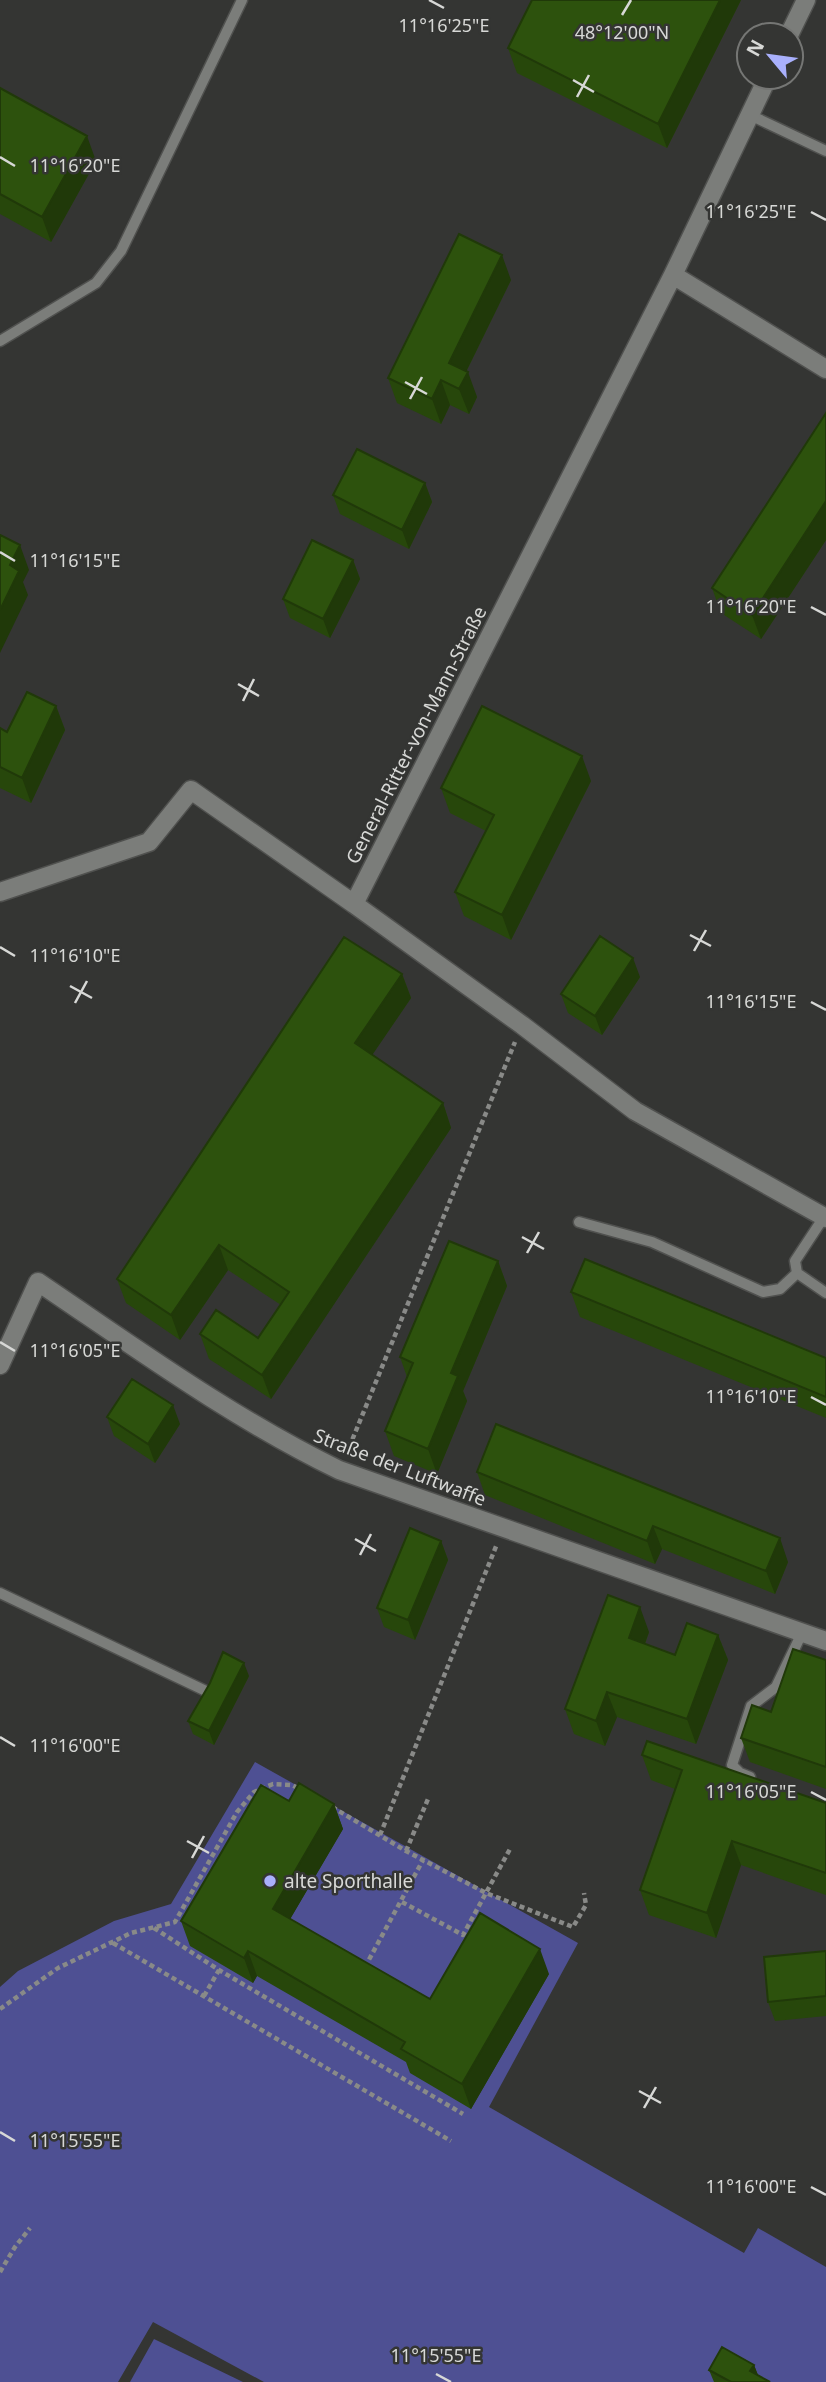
<svg xmlns="http://www.w3.org/2000/svg" width="826" height="2382" font-family="'Noto Sans',sans-serif">
	<style>
		.green { fill: #4e5093 }
		.lines { fill: none; stroke-linecap: round; stroke-linejoin: round }
		.service-casing { stroke: #50514f; stroke-width: 13 }
		.minor-casing { stroke: #50514f; stroke-width: 21 }
		.path { stroke: #898a88; stroke-width: 4.5; stroke-dasharray: 5 3.5; stroke-linecap: butt }
		.service { stroke: #7b7d7a; stroke-width: 10 }
		.minor { stroke: #7b7d7a; stroke-width: 18 }
		.wall { fill: #27470b }
		.shaded-wall { fill: #203909 }
		.building { fill: #2d520d; stroke: #203909; stroke-width: 2 }
		.ticks { fill: none; stroke: #d7d8d6; stroke-width: 2.5 }
		.poi-dot { fill: #a9b0fc; stroke: #343533; stroke-width: 2.5 }
		.labels { text-anchor: middle; dominant-baseline: central; stroke-width: 5; stroke-linejoin: round; paint-order: stroke }
		.street-label { font-size: 19px; fill: #d7d8d6; stroke: #343533 }
		.poi-label { font-size: 19px; fill: #d7d8d6; stroke: #343533; text-anchor: start }
		.ticks-label { font-size: 18px; text-anchor: middle; fill: #d7d8d6; stroke: #343533; stroke-width: 5; stroke-linejoin: round; paint-order: stroke }
	</style>
	<rect width="100%" height="100%" fill="#343533"/>
	<path class="green" d="M255,1762L578,1943L489,2107L744,2253L758,2228L826,2267V2382H264L153,2322L118,2382H0V1987L18,1971L114,1921L171,1904Z
		M154,2339L243,2382H130Z"/>
	<g class="lines">
		<defs>
			<path id="service" d="M750,115L826,151
				M0,341L96,283L121,251L242,0
				M824,1217L795,1261L797,1273L826,1293
				M579,1222L652,1242L763,1292L780,1289L797,1273
				M0,1593L208,1692
				M750,1777L740,1773L732,1765L751,1706L776,1687L802,1633"/>
			<path id="minor" d="M789,35L806,0
				M768,77L673,275L354,904L522,1025L635,1111L826,1218
				M673,275L826,369
				M0,892L149,842L191,790L354,904
				M0,1365L38,1282C136,1348 232,1418 339,1470L826,1641"/>
		</defs>
		<use href="#service" class="service-casing"/>
		<use href="#minor" class="minor-casing"/>
		<path class="path" d="M346,1455L515,1042
			M332,1807L406,1851L486,1893L573,1927L586,1905L584,1893
			M380,1835L497,1544
			M406,1851L428,1799
			M402,1902L463,1935L510,1849
			M154,1928L219,1970L463,2114
			M113,1943L451,2141
			M365,1967L423,1860
			M204,1996L219,1970
			M0,2009L58,1968L131,1933L175,1922L237,1812L254,1792L273,1784L292,1785L300,1789
			M0,2272L15,2247L30,2228"/>
		<use href="#service" class="service"/>
		<use href="#minor" class="minor"/>
	</g>
	<path class="wall" d="M741,0L667,148L517,73L508,48Z
		M0,88L96,161L51,242L0,214Z
		M511,280L466,372L477,397L469,414L450,405L441,424L397,403L388,378Z
		M826,413V540L761,639L721,613L712,588Z
		M425,483L432,502L409,549L340,514L333,495Z
		M353,560L360,579L330,638L290,618L283,599Z
		M56,706L65,730L31,803L0,788V728L7,732Z
		M591,781L511,940L464,916L455,892L486,831L450,813L441,788Z
		M402,974L411,998L372,1055L443,1103L451,1128L271,1399L209,1359L200,1334L258,1338L281,1305L228,1270L180,1340L126,1303L117,1279Z
		M640,977L602,1035L568,1013L561,994Z
		M498,1261L507,1286L463,1391L467,1401L437,1474L394,1456L385,1431L407,1377L400,1357Z
		M571,1292L826,1358V1418L580,1317Z
		M107,1417L180,1424L155,1463L114,1436Z
		M477,1472L788,1562L775,1594L662,1549L655,1564L485,1495Z
		M441,1541L448,1560L415,1640L384,1627L377,1608Z
		M649,1632L645,1644L675,1655L718,1635L728,1660L696,1744L617,1717L605,1746L574,1734L565,1709Z
		M826,1660V1789L750,1762L741,1738L771,1712Z
		M249,1676L214,1745L193,1734L188,1721Z
		M642,1755L826,1803V1895L741,1865L716,1938L649,1915L640,1890L675,1789L651,1780Z
		M289,1801L334,1804L343,1829L290,1919L430,1999L549,1974L471,2109L410,2073L406,2062L257,1976L253,1983L190,1946L181,1921Z
		M826,1951V2016L775,2021L768,2002Z
		M754,2365L758,2375L770,2382H714L709,2370Z"/>
	<path class="shaded-wall" d="M720,0H741L667,148L658,124Z
		M87,136L96,161L51,242L42,217Z
		M502,255L511,280L458,388L449,363Z
		M468,372L477,397L469,414L459,389Z
		M441,380L450,405L441,424L432,399Z
		M425,483L432,502L409,549L402,530Z
		M826,501V540L761,639L752,615Z
		M20,545L29,570L23,582L28,595L0,653V610L10,565Z
		M353,560L360,579L330,638L323,619Z
		M56,706L65,730L31,803L22,778Z
		M582,756L591,781L511,940L502,915Z
		M633,958L640,977L602,1035L595,1016Z
		M402,974L411,998L364,1067L355,1043Z
		M443,1103L451,1128L271,1399L262,1375Z
		M219,1245L228,1270L180,1340L171,1315Z
		M498,1261L507,1286L463,1391L467,1401L437,1474L428,1449L451,1373Z
		M173,1405L180,1424L155,1463L148,1444Z
		M653,1526L662,1549L655,1564L647,1541Z
		M780,1538L788,1562L775,1594L766,1571Z
		M441,1541L448,1560L415,1640L408,1620Z
		M640,1607L649,1632L638,1662L629,1638Z
		M718,1635L728,1660L696,1744L687,1719Z
		M244,1663L249,1676L214,1745L209,1731Z
		M607,1692L617,1717L605,1746L596,1721Z
		M334,1804L343,1829L282,1933L273,1909Z
		M732,1841L741,1865L716,1938L707,1913Z
		M540,1949L549,1974L471,2109L462,2084Z
		M248,1951L257,1976L253,1983L244,1958Z
		M754,2365L759,2378L750,2371Z"/>
	<path class="building" d="M532,0H720L658,124L508,48Z
		M0,88L87,136L42,217L0,194Z
		M459,234L502,255L449,363L468,372L459,389L441,380L432,399L388,378Z
		M826,413V501L752,615L712,588Z
		M357,449L425,483L402,530L333,495Z
		M0,535L20,545L10,565L19,571L0,610Z
		M312,540L353,560L323,619L283,599Z
		M27,692L56,706L22,778L0,767V728L7,732Z
		M482,706L582,756L502,915L455,892L494,815L441,788Z
		M600,936L633,958L595,1016L561,994Z
		M344,937L402,974L355,1043L443,1103L262,1375L200,1334L216,1310L258,1338L289,1292L219,1245L171,1315L117,1279Z
		M449,1241L498,1261L451,1373L458,1376L428,1449L385,1431L413,1363L400,1357Z
		M585,1259L826,1358V1397L571,1292Z
		M132,1379L173,1405L148,1444L107,1417Z
		M496,1424L780,1538L766,1571L653,1526L647,1541L477,1472Z
		M410,1528L441,1541L408,1620L377,1608Z
		M608,1595L640,1607L629,1638L675,1655L687,1623L718,1635L687,1719L607,1692L596,1721L565,1709Z
		M793,1649L826,1660V1767L741,1738L752,1705L771,1712Z
		M223,1652L244,1663L209,1731L188,1721L210,1683Z
		M647,1741L826,1803V1873L732,1841L707,1913L640,1890L682,1770L642,1755Z
		M299,1783L334,1804L273,1909L430,1999L480,1913L540,1949L462,2084L401,2049L405,2042L248,1951L244,1958L181,1921L261,1785L289,1801Z
		M826,1951V1996L768,2002L764,1957Z
		M722,2347L754,2365L750,2371L770,2382H731L709,2370Z"/>
	<path class="ticks" d="M429,0L444,8M622,15L631,0M573,80L594,92M577,97L589,75M0,157L15,166M811,212L826,220M405,382L427,394M410,399L422,377M0,552L15,561M811,607L826,615M238,684L259,696M243,701L254,679M690,935L711,946M0,947L15,956M694,951L706,930M70,986L92,998M811,1002L826,1010M75,1003L87,981M522,1237L544,1249M527,1253L539,1232M0,1342L15,1351M811,1397L826,1405M355,1539L376,1551M360,1555L371,1534M0,1737L15,1746M811,1792L826,1800M187,1841L209,1853M192,1858L204,1836M639,2091L661,2103M644,2108L656,2087M0,2132L15,2141M811,2187L826,2195M436,2374L451,2382"/>
	<circle class="poi-dot" cx="270" cy="1881" r="7"/>
	<g class="labels">
		<g class="street-label">
			<text transform="translate(416 735) rotate(-63)">General-Ritter-von-Mann-Straße</text>
			<text transform="translate(400 1467) rotate(21)">Straße der Luftwaffe</text>
		</g>
		<g class="poi-label">
			<text x="284" y="1881">alte Sporthalle</text>
		</g>
	</g>
	<g class="ticks-label">
		<text x="444" y="32">11°16'25"E</text>
		<text x="622" y="39">48°12'00"N</text>
		<text x="75" y="172">11°16'20"E</text>
		<text x="751" y="218">11°16'25"E</text>
		<text x="75" y="567">11°16'15"E</text>
		<text x="751" y="613">11°16'20"E</text>
		<text x="75" y="962">11°16'10"E</text>
		<text x="751" y="1008">11°16'15"E</text>
		<text x="75" y="1357">11°16'05"E</text>
		<text x="751" y="1403">11°16'10"E</text>
		<text x="75" y="1752">11°16'00"E</text>
		<text x="751" y="1798">11°16'05"E</text>
		<text x="75" y="2147">11°15'55"E</text>
		<text x="751" y="2193">11°16'00"E</text>
		<text x="436" y="2362">11°15'55"E</text>
	</g>
	<g transform="translate(770 56) rotate(299)"><circle r="33" fill="#343533" stroke="#757674" stroke-width="2"/>
	<path d="M0-5L12 26L0 18L-12 26Z" fill="#a9b0fc"/>
	<text y="-10" font-size="19" font-weight="bold" text-anchor="middle" fill="#d7d8d6">N</text>
	</g>
</svg>
